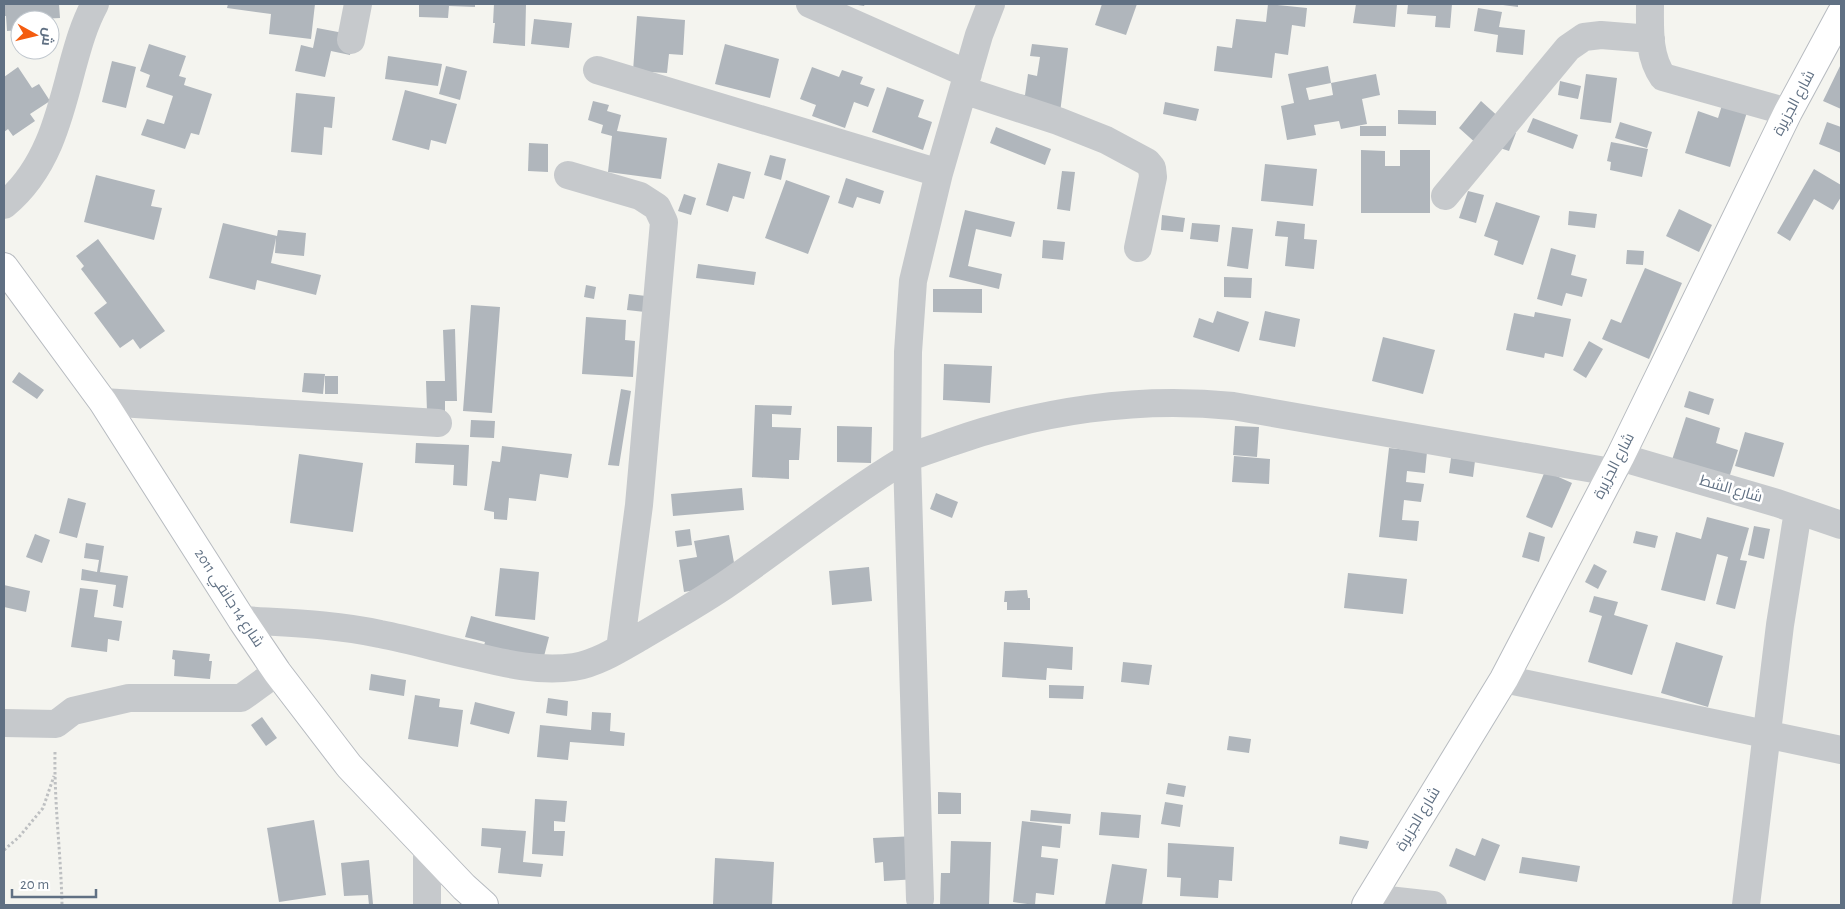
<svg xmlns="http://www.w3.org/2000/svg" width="1845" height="909" font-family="'Alegreya Sans',Cairo,sans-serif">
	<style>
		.building { fill: #b0b6bc; fill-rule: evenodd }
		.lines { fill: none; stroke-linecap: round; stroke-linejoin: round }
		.secondary-casing { stroke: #b7bbc0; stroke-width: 30 }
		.path { stroke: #bec0c2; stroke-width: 3; stroke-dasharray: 2.5 2.5; stroke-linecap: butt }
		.street { stroke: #c6c9cc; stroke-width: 28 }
		.secondary { stroke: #fff; stroke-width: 28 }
		.labels { text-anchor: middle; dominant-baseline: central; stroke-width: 5; stroke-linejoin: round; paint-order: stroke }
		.street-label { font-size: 15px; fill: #607083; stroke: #fff }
	</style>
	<rect width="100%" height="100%" fill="#f4f4ef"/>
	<path class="building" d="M4,4H59L60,18L20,20V30L7,31L6,16H4Z
		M228,4H315L311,39L269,34L271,14L227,8Z
		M419,4H475V7L449,6L448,18L419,17Z
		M494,4H526L525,46L493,43L495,23H493Z
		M852,4H865L864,6Z
		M1102,4H1137L1126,35L1095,25Z
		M1268,4L1307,8L1305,27L1292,25L1288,55L1275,53L1272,78L1214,71L1217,46L1232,48L1236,19L1266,22Z
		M1356,4H1397L1395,27L1353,23Z
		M1408,4H1452L1450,28L1435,27L1436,16L1407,14Z
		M1503,4H1518V7L1503,5Z
		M1478,8L1502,12L1499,27L1525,30L1523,55L1496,52L1498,35L1474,31Z
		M637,16L685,20L683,55L669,54L667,73L633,71Z
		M534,19L572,23L569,48L531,44Z
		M317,28L354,35L350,55L331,51L325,77L295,71L301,45L313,48Z
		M149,44L186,56L179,76L186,78L184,85L212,94L199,135L191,133L185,149L141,135L147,119L164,124L173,96L146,87L150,75L140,71Z
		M725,44L779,59L770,98L715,84Z
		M1032,44L1068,48L1060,113L1016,94L1025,95L1028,74L1037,76L1040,57L1030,56Z
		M388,56L442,64L438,86L385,79Z
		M112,61L136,67L126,108L102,102Z
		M1841,64V109L1823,101Z
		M446,66L467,71L460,100L439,94Z
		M1328,66L1331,83L1376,74L1380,95L1362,99L1367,124L1341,129L1339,121L1314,125L1316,135L1287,140L1281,106L1294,103L1288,74ZM1331,83L1333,95L1309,100L1306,88Z
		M18,67L32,88L39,84L50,101L30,114L35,121L13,136L8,129L4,132V77Z
		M812,67L839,77L842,70L863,77L860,84L875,89L868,107L854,102L845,128L812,116L816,105L800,99Z
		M1586,74L1617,78L1611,123L1580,119Z
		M1560,81L1581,86L1578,99L1558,95Z
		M887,87L924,100L918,117L932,122L923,150L872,132Z
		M405,90L457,104L446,144L431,140L429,150L392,140Z
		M296,93L335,97L332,128L324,127L322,155L291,152Z
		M593,101L609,105L607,111L621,115L617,131L667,138L661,179L608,172L612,136L601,133L603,125L588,120Z
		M1481,101L1501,119L1478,145L1459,128Z
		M1165,102L1199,109L1196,121L1163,114Z
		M1723,102L1748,109L1730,167L1685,153L1698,111L1718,118Z
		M1398,110L1436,111V125L1398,124Z
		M1533,118L1578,135L1573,149L1527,132Z
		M1620,122L1652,132L1647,148L1615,138Z
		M1827,122L1841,127V153L1819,144Z
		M1360,126H1386V136H1360Z
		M996,127L1051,149L1045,165L990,143Z
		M1504,128L1516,133L1509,151L1497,147Z
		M1611,142L1648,149L1642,177L1610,170L1611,162L1607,161Z
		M529,143L548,144V172L528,171Z
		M1361,150L1385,151V166H1400V150H1430V213H1361Z
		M770,155L786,159L781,180L764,175Z
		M718,163L751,172L744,199L733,196L728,212L706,205Z
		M1265,164L1317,169L1313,206L1261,201Z
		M1814,169L1841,185V197L1833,210L1814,199L1790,241L1777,233Z
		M1062,171L1075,172L1070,211L1057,209Z
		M96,175L155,190L151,206L162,208L154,240L84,222Z
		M846,178L884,191L880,204L857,197L853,208L838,203Z
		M786,180L830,196L808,254L765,238Z
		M1468,191L1484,195L1476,223L1459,218Z
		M684,194L696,198L691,215L678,211Z
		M1496,202L1540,216L1523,265L1494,255L1498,241L1484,236Z
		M1679,209L1712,225L1699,252L1666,236Z
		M965,210L1015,222L1011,237L976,229L968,266L1002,274L999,289L949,277Z
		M1569,211L1597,214L1595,228L1568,225Z
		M1162,215L1185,218L1183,232L1161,230Z
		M1277,221L1305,224L1304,239L1317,240L1314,269L1285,266L1288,237L1275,236Z
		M223,223L277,236L278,230L306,233L304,256L275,253L276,238L271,263L321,275L316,295L257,280L255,290L209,278Z
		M1192,223L1220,225L1218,242L1190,239Z
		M1232,227L1253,229L1248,269L1227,266Z
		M98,239L165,331L140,349L133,339L120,348L94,313L107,303L81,269L84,266L76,256Z
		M1043,240L1065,242L1063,260L1042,258Z
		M1551,248L1576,255L1571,275L1587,279L1582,297L1566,293L1562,306L1537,299Z
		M1627,250L1644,251L1643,265L1626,264Z
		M698,264L756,272L754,285L696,278Z
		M1645,268L1682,283L1649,359L1602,339L1611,319L1621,323Z
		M1224,277L1252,278L1251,298L1224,297Z
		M586,285L596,287L594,299L584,297Z
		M933,289H982V313L933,312Z
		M629,294L646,296L645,312L627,310Z
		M471,305L500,307L492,413L463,411Z
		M1217,311L1249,322L1239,352L1193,337L1199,318L1213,323Z
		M1265,311L1300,319L1295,347L1259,340Z
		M1535,312L1571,319L1563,357L1545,353L1544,358L1506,350L1514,313L1534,317Z
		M586,317L626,320L625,340L635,341L633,377L582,374Z
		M455,329L457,401H445V411L427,412L426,381H445L443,330Z
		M1383,337L1435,350L1423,394L1372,381Z
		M1589,341L1603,349L1586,378L1573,370Z
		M944,364L992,366L990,403L943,400Z
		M19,372L44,390L37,399L12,382Z
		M304,373L325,374L323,394L302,392Z
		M325,376H338V394H325Z
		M621,389L631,391L619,466L608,465Z
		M1689,391L1714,399L1709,415L1684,407Z
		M755,405L792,406L791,415L772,414V427L801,428L799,460H789V479L752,477Z
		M1686,417L1720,428L1716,443L1738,450L1728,481L1671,463Z
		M471,420L495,421L494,438L470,437Z
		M837,426L872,427L871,463L837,462Z
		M1235,426L1259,427L1257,457L1233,455Z
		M1745,432L1784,443L1774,477L1735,466Z
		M416,443L469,445L467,486L453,485L454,465L415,463Z
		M502,446L572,454L568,478L540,474L536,501L509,498L507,520L494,519V512L484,510L492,461L500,462Z
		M1389,448L1427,452L1425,473L1407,471L1406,482L1424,484L1421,502L1404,500L1402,520L1419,521L1417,541L1379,537Z
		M299,454L363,463L353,532L290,523Z
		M1234,456L1270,459L1269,484L1232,482Z
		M1451,458L1475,461L1473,477L1449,473Z
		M1545,471L1572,483L1552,528L1526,517Z
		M742,488L744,510L673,516L671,494Z
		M936,493L958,502L952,518L930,509Z
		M68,498L86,503L77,538L59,533Z
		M1707,517L1749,528L1740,560L1747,561L1735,609L1716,604L1728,557L1717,554L1705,601L1661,590L1676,532L1701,539Z
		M1754,526L1770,529L1764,559L1748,555Z
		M690,529L692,545L677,547L675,531Z
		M1636,531L1658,536L1655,548L1633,543Z
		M1529,532L1545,537L1539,562L1522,557Z
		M35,534L50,540L42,563L26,557Z
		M729,535L739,590L702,589L684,592L679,560L697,557L694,541Z
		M86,543L104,546L100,572L128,576L123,608L113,606L116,585L81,580L82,569L97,572L99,560L84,558Z
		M1594,564L1607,571L1598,589L1585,582Z
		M869,567L872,601L832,605L829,571Z
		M500,568L539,572L535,620L495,616Z
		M1348,573L1407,579L1403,614L1344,608Z
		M4,585L30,591L26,612L4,607Z
		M80,588L98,590L94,617L122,621L119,641L108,639L107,652L71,647Z
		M1027,590L1028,598H1030V610H1007V602H1004L1005,591Z
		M1594,596L1618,602L1614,615L1648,625L1632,675L1588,662L1602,616L1589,612Z
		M471,616L549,637L542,664L483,649L485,642L465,637Z
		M1004,642L1073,647L1072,670L1047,668L1046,680L1002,677Z
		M1676,642L1723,656L1708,707L1661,693Z
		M173,650L210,654L209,661H212L210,679L174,676L175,660L172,659Z
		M1123,662L1152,665L1149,685L1121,682Z
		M371,674L406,680L404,696L369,690Z
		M1049,685L1084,686L1083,699L1049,698Z
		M415,695L440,699L439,707L463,710L458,747L408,739Z
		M548,698L568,701L567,716L546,713Z
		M475,702L515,712L509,734L470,724Z
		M592,712L611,713L610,731L625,733L624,746L570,742L568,760L537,757L540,725L591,730Z
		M262,717L277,738L266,746L251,725Z
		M1229,736L1251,739L1249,753L1227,750Z
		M1168,783L1186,786L1184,797L1166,794Z
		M938,792L961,793V814H938Z
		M535,799L567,801L565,822L554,821V831H565L563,856L532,854Z
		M1165,802L1183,805L1180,827L1161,824Z
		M1031,810L1071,814L1070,824L1030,821Z
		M1101,812L1141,815L1139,838L1099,835Z
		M314,820L326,895L279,902L267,828Z
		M1022,821L1062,826L1060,848L1042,846L1041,857L1058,859L1054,895L1036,893L1035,905L1013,902Z
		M482,828L526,831L523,862L543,864L541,877L498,873L501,848L481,846Z
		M916,836L918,879L884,881L883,862L875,863L873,838Z
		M1340,836L1369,841L1367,849L1339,844Z
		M1482,838L1500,845L1485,881L1449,866L1456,848L1475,856Z
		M951,841L991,842L989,905H940L941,873H950Z
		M1168,843L1234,847L1232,881L1219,880L1218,898L1180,896L1181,878L1167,877Z
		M1522,857L1580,866L1577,882L1519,873Z
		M715,858L774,862L772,905L713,904Z
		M369,860L373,904L369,905L368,895L344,896L341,863Z
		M1112,864L1147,869L1142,905H1105Z"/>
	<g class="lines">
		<defs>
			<path id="secondary" d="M4,267L103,402L242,620L277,672L349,766L464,887L484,905
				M1366,905L1504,679L1620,457L1788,112L1841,14"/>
		</defs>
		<use href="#secondary" class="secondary-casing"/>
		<path class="path" d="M55,752C54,803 61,854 62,905
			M4,850L19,837L43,808L54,776"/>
		<path class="street" d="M810,4L968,74
			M1650,4C1650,28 1648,56 1663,77L1788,112
			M351,40L358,4
			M597,70L939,173
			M963,90L1058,121L1106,140L1147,162L1152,168L1153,177L1138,248
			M568,175L640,196L657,207L664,222L639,505L620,649
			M1445,196L1568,48L1584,37L1601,35L1651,39
			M4,205C46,171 59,119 72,68C78,46 84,24 95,4
			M103,402L438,423
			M1620,457L1777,503L1841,525
			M242,620C288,623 334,624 380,634C411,640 442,649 474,656C506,664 540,672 574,667C598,663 621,648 642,636C669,620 697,604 724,586C784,545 841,498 904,460C917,453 934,449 949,443C1039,411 1137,396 1233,406L1611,472
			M1504,679L1841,750
			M4,723L56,724L73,711L129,698H241L277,672
			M1370,898L1433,905
			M920,899L907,459L908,352L913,281L939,173L979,35L991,4
			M427,905V849
			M1746,905L1780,625L1798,511"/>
		<use href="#secondary" class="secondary"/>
	</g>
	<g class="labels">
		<g class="street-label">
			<text transform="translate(1794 103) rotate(-62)">شارع الجزيرة</text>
			<text transform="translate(1614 466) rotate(-63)">شارع الجزيرة</text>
			<text transform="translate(1731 489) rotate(16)">شارع الشط</text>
			<text transform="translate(229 598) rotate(57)">شارع 14 جانفي 2011</text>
			<text transform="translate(1418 819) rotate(-59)">شارع الجزيرة</text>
		</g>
	</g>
	<rect width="1845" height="909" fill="none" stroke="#607083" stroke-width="10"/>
	<g transform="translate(35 35) rotate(98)"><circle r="24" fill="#ffffff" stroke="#bfc6cd"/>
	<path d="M0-4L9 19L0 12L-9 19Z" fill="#f45c0f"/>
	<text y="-8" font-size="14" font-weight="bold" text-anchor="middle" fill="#607083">ش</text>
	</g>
	<path d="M12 889v8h84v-8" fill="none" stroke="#607083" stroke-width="2.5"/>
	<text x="20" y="889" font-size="15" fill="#607083" stroke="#ffffff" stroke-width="4" paint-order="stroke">20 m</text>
</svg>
